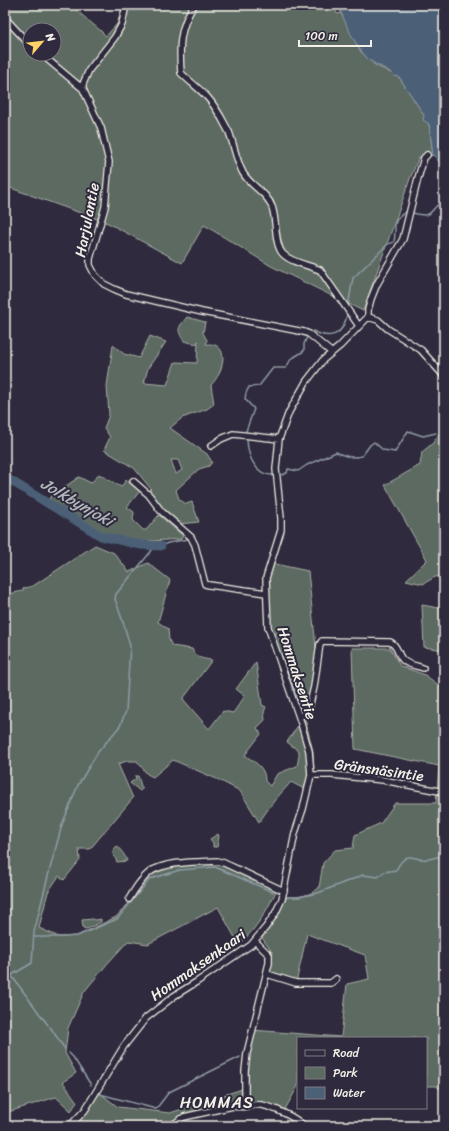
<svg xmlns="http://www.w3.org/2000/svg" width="449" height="1131" font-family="Sriracha,sans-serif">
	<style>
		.green { fill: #5c6b62; stroke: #a8aea5; fill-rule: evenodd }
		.water { fill: #4c6177; stroke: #8f9ba4 }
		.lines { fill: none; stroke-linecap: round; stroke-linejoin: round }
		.stream { stroke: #8f9ba4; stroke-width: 1.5 }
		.river { stroke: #4c6177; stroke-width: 9 }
		.minor-casing { stroke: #f4f1e8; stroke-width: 8 }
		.minor { stroke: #2f2a3d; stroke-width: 5.5 }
		.labels { text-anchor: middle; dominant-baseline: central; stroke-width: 4; stroke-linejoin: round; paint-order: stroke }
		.street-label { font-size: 15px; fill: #f4f1e8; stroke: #2f2a3d }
		.water-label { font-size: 16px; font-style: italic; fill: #b1b7bb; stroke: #2f2a3d }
		.neighbourhood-label { font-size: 16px; letter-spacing: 1px; fill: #f4f1e8; stroke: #2f2a3d }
	</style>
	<rect width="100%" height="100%" fill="#2f2a3d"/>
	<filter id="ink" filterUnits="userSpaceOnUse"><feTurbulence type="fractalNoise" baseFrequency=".025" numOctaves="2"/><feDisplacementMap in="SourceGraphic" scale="8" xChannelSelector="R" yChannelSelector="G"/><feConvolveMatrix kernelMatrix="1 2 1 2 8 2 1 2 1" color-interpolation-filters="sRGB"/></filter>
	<g filter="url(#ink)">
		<path class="green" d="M5,5H70L101,31L106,36L117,24L122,9L120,5H333L337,14L341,13L361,52L375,65L399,77L424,115L429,124L433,155L424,158L419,157L410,179L363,311L271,266L204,225L182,263L108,223L8,187L10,200L5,208ZM30,30H54V54H30Z
			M187,317L205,322L203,333L207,340L206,344C209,344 213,344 215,345C231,352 219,378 211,385L214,404L207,409L182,418L170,428L207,454L212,462L209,466L199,469L176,490L179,499L186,504L192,502L199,522L179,524L160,509L149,491L151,489L134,468L104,450L110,437L104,428L109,415L107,386L113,345L124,354L139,358L150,336L166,342L148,368L144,383L167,385L175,362L197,363L198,341L196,344L184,341C176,329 178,328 187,317ZM171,460H178L182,470L176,474Z
			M444,427V576L435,577L423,584L406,580L427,560L385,485L420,465L422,452L432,444Z
			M99,474L121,487L126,480L140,491L127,507L134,512L133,520L143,530H146L159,515L183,536L181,539L124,543L112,541L48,502L50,497L79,477L91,483Z
			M95,545L114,553L129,572L148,563L170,580L158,622L168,629L169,640L172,646L192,649C195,658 203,659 212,660L183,699L209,729L223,711L233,713L245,696L236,689L256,662L262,705L266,707L264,712L265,720L257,728L261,734L245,755C256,764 265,766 265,781L270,786L277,774L297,766L299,756V751L287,742L299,724L307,750L309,774L304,789L291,782L274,801L259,822L240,791L219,780L173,760L153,777L147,774L137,761H127L118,764L133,798L90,849H79L80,860L64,880L59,876L48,892L39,928L59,937L77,936L116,917L130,902L143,881L152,874L174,867L198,864L220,865L277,889C266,913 258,926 239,945L218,907L148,944L128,941L107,964L84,992L68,1028L65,1053L76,1073L63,1082L77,1102L71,1111L56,1097L5,1113V970L8,969L5,967V595L22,591L24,588L33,586Z
			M270,563L308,571L317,657L308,712L304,715L313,751L314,774L309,751L270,637L266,593Z
			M422,605L444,609V650L424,647Z
			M352,648H390L400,666L425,675L444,689V1091L436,1086H426V1038H298V1086L283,1113L261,1105L233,1106L184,1117L171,1126H74L79,1121L100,1093L118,1107L170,1113L245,1088L252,1030L341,1037L347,984L369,979L365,955L307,934L296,983L267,974L272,952L262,938L274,920L287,897C299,897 309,896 319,888L323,863L335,850L353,848L355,835L381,823L395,803H436L439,766L355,749Z
			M135,776H138L141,786L143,788L140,791L130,783L136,779Z
			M218,834L219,836L217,847H213V843L210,839Z
			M117,846C121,851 125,854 127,861L117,862L112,851Z
			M93,919L96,920L101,919V922L87,929L83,928L82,920Z"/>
		<path class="water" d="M338,5H444V167L433,155L429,124L423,120L424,115L399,77L394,76C388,68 376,66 368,59C355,47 345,22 338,5Z"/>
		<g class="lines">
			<path class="stream" d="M413,213C436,220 428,208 444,201
				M348,306L353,278L388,244L394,242C397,227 390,221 406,212
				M313,331C332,341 343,334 347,315
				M246,431L254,409L245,399L246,393L249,387L259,386L273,368H286L291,359L304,351V344L307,337
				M247,440C248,456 255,476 274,475
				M282,475L287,473L288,469L298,471L307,465L336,452C346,457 352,458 362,456L370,445L374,442L383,450L395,452L408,431L423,436L436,433
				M280,652L295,691
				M296,695L303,713
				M287,897H299L318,893L363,875L378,877L384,872L396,870C408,848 412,861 428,859C434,858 438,856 444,857
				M34,937H64L77,936L117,919L150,879L180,870L215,867L273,892
				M5,967L48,1025
				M5,975H12L32,963L34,932L48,876L62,825L78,785L98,752L120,726L126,711L130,646L124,625L115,599L116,594L153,549L168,543L188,539
				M50,1027L65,1049
				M69,1053L73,1057L91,1085
				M100,1094L156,1109L169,1092L240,1057"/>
			<path class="river" d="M5,477L101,536L141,545L161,546"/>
			<defs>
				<path id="minor" d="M126,5L122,24L115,37L89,70L83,84V89L101,128L109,162L105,207L90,259V265L95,275L104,284L114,289L126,294L202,312L304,332L309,334L331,352
					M194,5C179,28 179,47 181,73C190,82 200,89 208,98C217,108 223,121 229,132C234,145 236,160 243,173C251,187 267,192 272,207C277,220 274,245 283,254C292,263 309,265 320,270L359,326
					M5,18L30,45
					M41,54L83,89
					M368,317V310L371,299L377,284L403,239L418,178L424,158L427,155
					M368,317L378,320L388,329L421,350L444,376
					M211,446L221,439L233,434L279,439
					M133,481L149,495L161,511L191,537L195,545L205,584L209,585L266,593
					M299,717L308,712L314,687L320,644L322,641L390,642C399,646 397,656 404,661C409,665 417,666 423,668
					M311,775H332L383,780L444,792
					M129,899C135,889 141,879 150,872C165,861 199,862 217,861L224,863L284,891
					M267,974L296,983H331L336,979
					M233,1106C243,1108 252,1104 261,1105C273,1107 295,1117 304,1126
					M70,1126L85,1110L124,1046L146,1018L174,996L198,981L251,945L266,927L275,914L282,899L295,833L303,809L311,775L309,751L300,720L268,627L266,578L281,530V518L276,469L279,439L289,412L306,382L323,360L340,346L368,317
					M171,1126L184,1117L233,1106L240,1102L245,1097V1071L247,1053L269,963V955L255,941"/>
			</defs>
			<use href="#minor" class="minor-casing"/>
			<use href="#minor" class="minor"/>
		</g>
	</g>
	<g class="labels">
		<g class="street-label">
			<text transform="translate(87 220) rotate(-79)">Harjulantie</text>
			<text transform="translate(297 673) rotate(72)">Hommaksentie</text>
			<text transform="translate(379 770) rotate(8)">Gränsnäsintie</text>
			<text transform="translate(198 965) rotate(-35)">Hommaksenkaari</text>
		</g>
		<g class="water-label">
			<text transform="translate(77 502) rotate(30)">Jolkbynjoki</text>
		</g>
		<g class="neighbourhood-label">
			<text x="217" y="1102">HOMMAS</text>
		</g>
	</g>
	<rect width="449" height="1131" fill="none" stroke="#2f2a3d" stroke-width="20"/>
	<rect x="10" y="10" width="429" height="1111" fill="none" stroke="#f4f1e8" stroke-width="1.5" filter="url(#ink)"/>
	<rect x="297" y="1037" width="130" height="72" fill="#2f2a3d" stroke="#7e7a81"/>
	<rect x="305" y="1050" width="20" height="6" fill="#2f2a3d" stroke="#7e7a81"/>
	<text x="333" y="1057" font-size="12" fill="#f4f1e8">Road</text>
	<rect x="305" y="1067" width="20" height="12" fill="#5c6b62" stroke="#7e7a81"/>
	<text x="333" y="1077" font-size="12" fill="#f4f1e8">Park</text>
	<rect x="305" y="1087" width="20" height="12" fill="#4c6177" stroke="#7e7a81"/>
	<text x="333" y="1097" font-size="12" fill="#f4f1e8">Water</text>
	<g transform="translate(42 42) rotate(62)"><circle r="19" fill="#2f2a3d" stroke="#7e7a81"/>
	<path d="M0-3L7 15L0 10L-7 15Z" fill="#ffd166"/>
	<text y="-6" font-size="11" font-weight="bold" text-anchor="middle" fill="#f4f1e8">N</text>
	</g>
	<path d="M299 40v6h72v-6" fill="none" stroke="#f4f1e8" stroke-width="2"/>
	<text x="305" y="40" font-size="12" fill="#f4f1e8" stroke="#2f2a3d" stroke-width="3" paint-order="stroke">100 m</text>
</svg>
